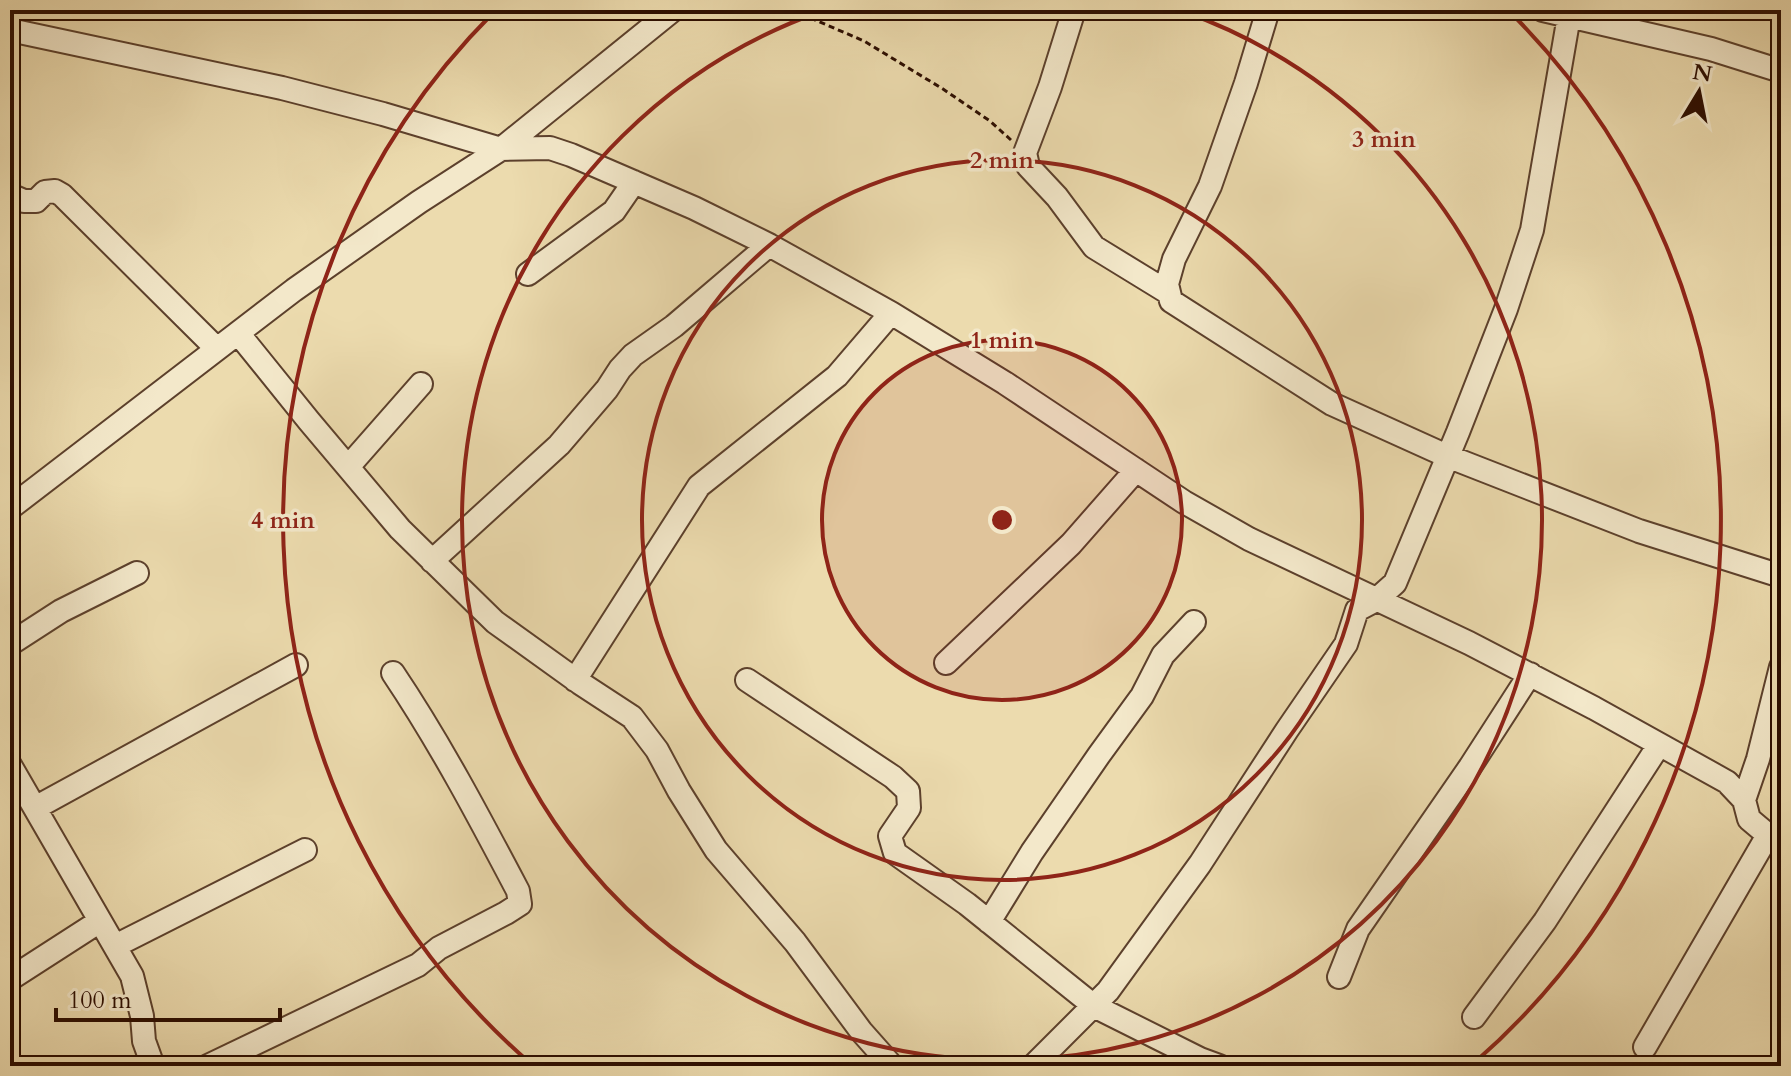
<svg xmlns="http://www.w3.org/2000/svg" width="1791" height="1076" font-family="Cardo,serif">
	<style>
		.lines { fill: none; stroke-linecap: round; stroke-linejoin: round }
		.minor-casing { stroke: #5c402c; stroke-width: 26 }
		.path { stroke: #2c0d00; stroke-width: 3; stroke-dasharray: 6 4; stroke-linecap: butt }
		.minor { stroke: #f3e8ca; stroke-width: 22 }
		.ring { fill: none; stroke: #8f2418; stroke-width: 4 }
		.centre { fill: #8f2418; stroke: #f3e8ca; stroke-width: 4 }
		.ring-label { font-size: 24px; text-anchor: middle; font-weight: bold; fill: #8f2418; stroke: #f3e8ca; stroke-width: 7; stroke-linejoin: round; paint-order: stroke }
	</style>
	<rect width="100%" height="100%" fill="#ecdbae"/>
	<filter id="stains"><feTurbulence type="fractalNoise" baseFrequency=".0025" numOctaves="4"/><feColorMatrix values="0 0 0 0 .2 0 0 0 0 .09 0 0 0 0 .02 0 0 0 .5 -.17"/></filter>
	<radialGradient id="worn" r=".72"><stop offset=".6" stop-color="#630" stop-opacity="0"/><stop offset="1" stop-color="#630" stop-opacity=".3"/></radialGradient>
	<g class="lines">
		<defs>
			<path id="minor" d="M1074,10L1050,87L1025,153L1028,166L1057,197L1094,247L1169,293
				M1268,10L1246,83L1210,186L1174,259L1167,284L1171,301L1332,404L1447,456L1639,531L1781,576
				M1543,10L1711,49L1781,71
				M10,30L282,88L383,114L501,149L550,148L571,155L694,208L769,245L891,313L1005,383L1184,502L1249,539L1469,643L1594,708L1727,782L1744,800L1749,819L1768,835L1781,842
				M10,195L24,201H36L45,192L55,191L62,195L216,348
				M528,274L614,211L634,182
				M238,333L309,421L400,529L495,622L580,683L632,717L657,750L679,791L716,850L795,942L861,1031L892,1066
				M348,467L421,384
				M10,508L294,290L419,202L501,149L673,10
				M432,561L559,445L607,389L620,369L633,355L674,326L769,245
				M10,644L61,611L137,573
				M946,663L1071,544L1136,470
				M575,680L699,486L837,376L891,313
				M747,680L893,777L908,791L909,808L890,836L895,853L967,904L1094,1006L1200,1059L1219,1066
				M10,765L132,976L142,1016L144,1041L153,1066
				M1744,800L1758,759L1781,667
				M35,808L296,665
				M989,922L1032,852L1099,755L1142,696L1163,655L1194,622
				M115,946L305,850
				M1339,977L1358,929L1470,767L1530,674
				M10,979L100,921
				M1474,1017L1545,921L1659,745
				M1645,1047L1768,835
				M208,1066L418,965L439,948L506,913L520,904L518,891C479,817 440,743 393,673
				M1033,1066L1108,991L1200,864L1287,730L1346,644L1357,610L1376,600L1395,583L1458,432L1506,309L1532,230L1569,16"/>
		</defs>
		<use href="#minor" class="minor-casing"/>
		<path class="path" d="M792,10L864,41L943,89L990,121L1011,140"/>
		<use href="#minor" class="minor"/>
	</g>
	<circle cx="1002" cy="520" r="180" fill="#8f2418" fill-opacity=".12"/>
	<g class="ring">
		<circle cx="1002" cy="520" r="180"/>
		<circle cx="1002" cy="520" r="360"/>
		<path d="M1182 11A540 540 0 1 1 822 11"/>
		<path d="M530 1063A719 719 0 0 1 494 12M1510 12A719 719 0 0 1 1474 1063"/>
	</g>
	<circle cx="1002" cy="520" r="12" class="centre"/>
	<g class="ring-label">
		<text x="1384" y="147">3 min</text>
		<text x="1002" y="168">2 min</text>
		<text x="1002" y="348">1 min</text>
		<text x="283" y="528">4 min</text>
	</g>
	<rect width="1791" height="1076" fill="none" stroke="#ecdbae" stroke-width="40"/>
	<rect x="12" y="12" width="1767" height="1052" fill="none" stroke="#2c0d00" stroke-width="4"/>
	<rect x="20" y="20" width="1751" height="1036" fill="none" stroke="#2c0d00" stroke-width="2"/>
	<g transform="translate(1699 92) rotate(10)" stroke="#f3e8ca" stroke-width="6" paint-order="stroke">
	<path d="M0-6L14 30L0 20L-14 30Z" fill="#2c0d00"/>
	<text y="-12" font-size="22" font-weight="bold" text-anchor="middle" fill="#2c0d00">N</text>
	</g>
	<path d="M56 1008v12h224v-12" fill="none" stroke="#2c0d00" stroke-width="4"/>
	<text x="68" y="1008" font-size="24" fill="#2c0d00" stroke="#f3e8ca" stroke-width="6" paint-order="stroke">100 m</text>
	<rect width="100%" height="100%" filter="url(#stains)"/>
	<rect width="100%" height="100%" fill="url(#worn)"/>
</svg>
